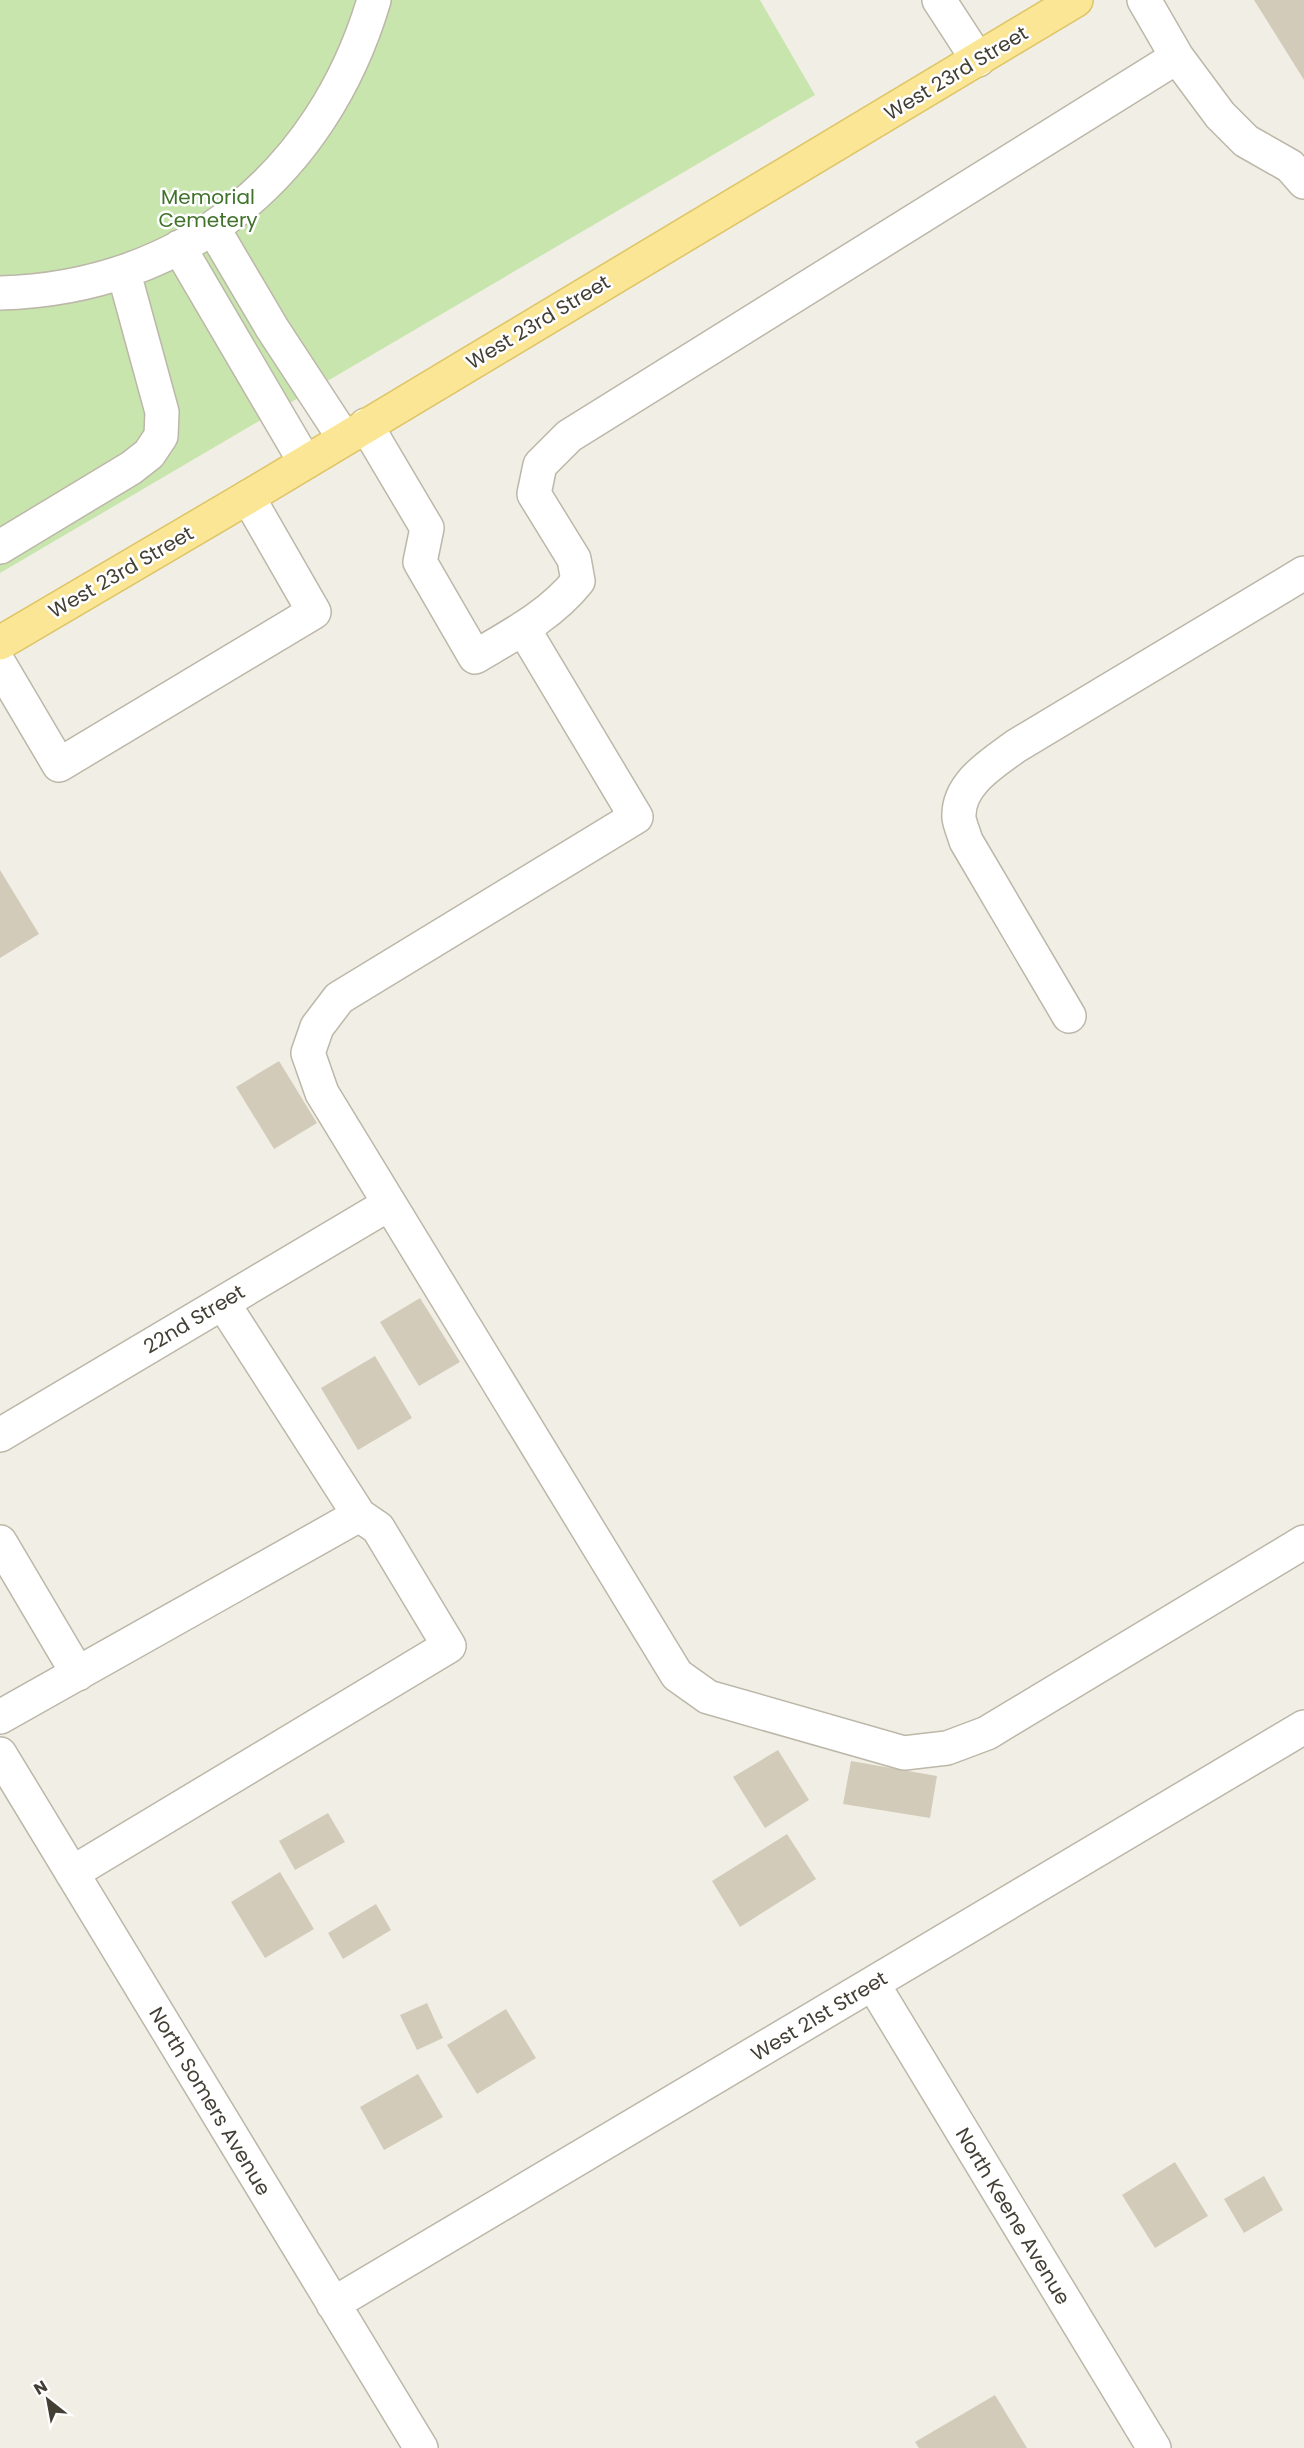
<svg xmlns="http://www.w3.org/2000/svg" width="1304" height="2448" font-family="Poppins,sans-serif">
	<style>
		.green { fill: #c8e5ae }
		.building { fill: #d3cbba }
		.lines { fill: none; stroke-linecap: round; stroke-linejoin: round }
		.minor-casing { stroke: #bcb7a8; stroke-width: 36 }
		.major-casing { stroke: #dec466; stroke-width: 36 }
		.minor { stroke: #fff; stroke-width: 33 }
		.major { stroke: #fae695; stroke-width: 33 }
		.labels { text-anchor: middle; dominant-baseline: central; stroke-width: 5; stroke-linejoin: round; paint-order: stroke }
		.street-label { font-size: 20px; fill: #433f35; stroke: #fff }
		.park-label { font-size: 20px; fill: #40722b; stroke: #fff }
	</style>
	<rect width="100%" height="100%" fill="#f1efe5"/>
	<path class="green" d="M0,0H760L815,95L0,573Z"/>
	<path class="building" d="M1254,0H1304V80Z
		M0,870L39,934L0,958Z
		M279,1061L317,1123L274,1149L236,1087Z
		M420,1298L460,1362L419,1386L380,1322Z
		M375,1356L412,1418L358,1450L321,1388Z
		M778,1750L809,1800L765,1828L733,1777Z
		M851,1761L937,1776L930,1818L843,1804Z
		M328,1813L345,1842L295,1870L279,1841Z
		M787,1834L816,1879L740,1927L712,1881Z
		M280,1872L314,1929L265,1958L231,1902Z
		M376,1904L391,1930L343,1959L328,1933Z
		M427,2003L443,2038L417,2050L400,2015Z
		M506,2009L536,2058L477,2094L447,2045Z
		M418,2074L443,2117L384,2150L360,2107Z
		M1175,2162L1208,2216L1155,2248L1122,2195Z
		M1264,2176L1283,2210L1244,2233L1224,2199Z
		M995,2395L1027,2448H919L915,2442Z"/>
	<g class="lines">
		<defs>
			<path id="minor" d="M939,0L978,60
				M1144,0L1177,57L1220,115L1246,141L1290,166L1304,182
				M213,228L272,328L344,438
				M179,247L305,462
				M0,293C184,288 322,175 374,0
				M366,425L427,528L420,562L475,657C512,635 551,615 578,581L574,559L534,494L540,465L569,436L1177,57
				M0,547L131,468L149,454L161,436L162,412L124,273
				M523,628L636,817L339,998L317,1027L308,1053L322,1093L677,1675L708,1697L904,1753L947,1748L987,1733L1304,1542
				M0,665L59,765L314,612L248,497
				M1069,1016L966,841C964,834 960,825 959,818C957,784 993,763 1016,746L1304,573
				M223,1303L359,1515
				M0,1435L389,1204
				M0,1542L78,1674
				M0,1717L359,1515L378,1528L449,1646L72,1873
				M0,1754L421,2448
				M873,1984L1154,2448
				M333,2304L1304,1727"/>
			<path id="major" d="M0,643L248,497L1076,0"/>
		</defs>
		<use href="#minor" class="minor-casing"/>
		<use href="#major" class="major-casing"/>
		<use href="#minor" class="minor"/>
		<use href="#major" class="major"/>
	</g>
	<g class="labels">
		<g class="street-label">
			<text transform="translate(956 73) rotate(-31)">West 23rd Street</text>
			<text transform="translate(538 322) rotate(-31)">West 23rd Street</text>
			<text transform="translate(121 572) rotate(-30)">West 23rd Street</text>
			<text transform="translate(194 1319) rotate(-31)">22nd Street</text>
			<text transform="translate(819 2016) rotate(-31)">West 21st Street</text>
			<text transform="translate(210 2101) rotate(59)">North Somers Avenue</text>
			<text transform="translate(1013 2216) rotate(59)">North Keene Avenue</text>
		</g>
		<g class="park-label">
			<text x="208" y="197">Memorial<tspan x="208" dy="23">Cemetery</tspan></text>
		</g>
	</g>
	<g transform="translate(48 2400) rotate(329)" stroke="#ffffff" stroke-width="4.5" paint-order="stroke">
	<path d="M0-4.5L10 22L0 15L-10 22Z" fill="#433f35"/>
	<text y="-9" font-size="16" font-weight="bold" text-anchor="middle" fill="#433f35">N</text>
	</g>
</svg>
